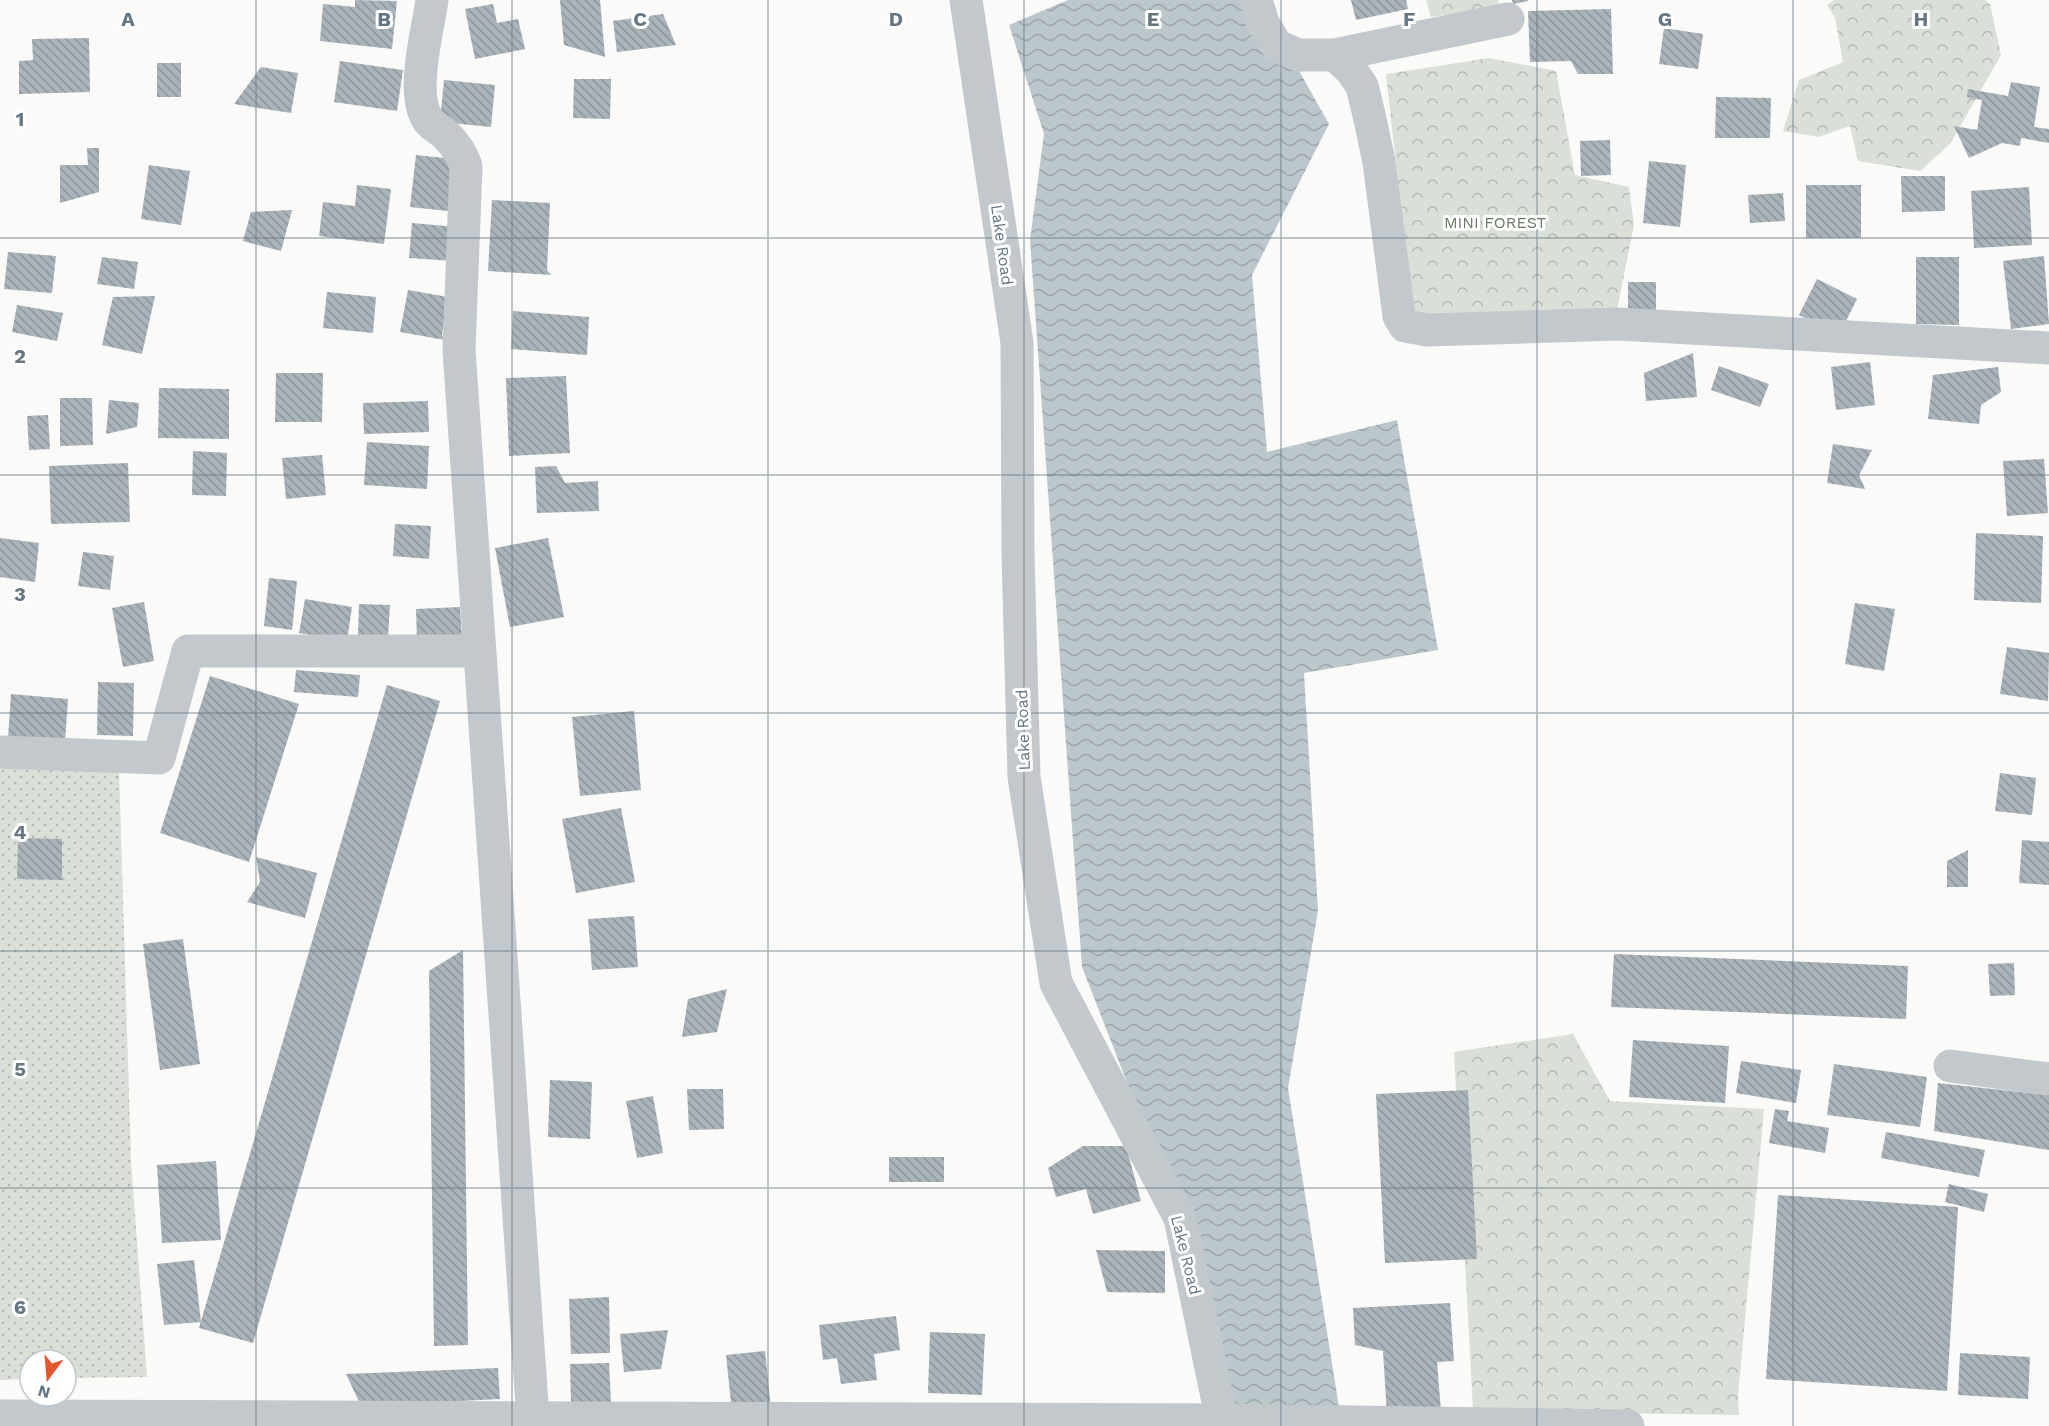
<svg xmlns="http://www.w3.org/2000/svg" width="2049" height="1426" font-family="'Work Sans',sans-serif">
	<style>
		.grass { fill: url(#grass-dots) }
		.forest { fill: url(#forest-crowns) }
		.water { fill: url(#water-waves) }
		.building { fill: url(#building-back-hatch) }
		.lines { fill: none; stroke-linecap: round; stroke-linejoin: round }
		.street { stroke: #c3c8cc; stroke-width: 33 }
		.grid { fill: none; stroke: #657683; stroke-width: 1.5; stroke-opacity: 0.55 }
		.labels { text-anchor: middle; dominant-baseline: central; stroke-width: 6; stroke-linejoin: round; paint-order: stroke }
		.park-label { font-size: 16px; fill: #687a64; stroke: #fff }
		.street-label { font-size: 16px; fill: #657683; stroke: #fff }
		.grid-label { font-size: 20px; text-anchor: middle; font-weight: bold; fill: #657683; stroke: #fff; stroke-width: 6; stroke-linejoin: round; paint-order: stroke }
	</style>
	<defs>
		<pattern id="grass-dots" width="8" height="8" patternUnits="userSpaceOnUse" patternTransform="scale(1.5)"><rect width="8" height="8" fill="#dadfd7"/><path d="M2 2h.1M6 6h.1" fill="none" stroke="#b4b9b4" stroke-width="1.8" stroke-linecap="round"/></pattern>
		<pattern id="forest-crowns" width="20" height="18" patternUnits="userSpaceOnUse" patternTransform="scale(1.5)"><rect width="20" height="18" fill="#dadfd7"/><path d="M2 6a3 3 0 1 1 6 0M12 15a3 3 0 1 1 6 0" fill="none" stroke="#b4b9b4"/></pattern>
		<pattern id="water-waves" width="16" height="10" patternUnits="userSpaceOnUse" patternTransform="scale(1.5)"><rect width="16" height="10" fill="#bbc7cb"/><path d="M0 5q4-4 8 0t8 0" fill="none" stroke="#9ca6aa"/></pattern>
		<pattern id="building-back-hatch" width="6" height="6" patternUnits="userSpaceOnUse" patternTransform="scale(1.5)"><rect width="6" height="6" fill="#aab3b9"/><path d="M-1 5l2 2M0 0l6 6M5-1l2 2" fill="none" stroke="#8e969c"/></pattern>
	</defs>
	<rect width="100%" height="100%" fill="#fafaf8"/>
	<path class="grass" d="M0,764L119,770L131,1161L147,1377L66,1378V1360H30V1379L0,1380Z"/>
	<path class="forest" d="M1426,0H1498L1499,8L1431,17Z
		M1834,0H1985L1990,4L2001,55L1950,144L1920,171L1858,161L1850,126L1819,137L1783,131L1799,80L1843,62L1835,18L1827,5Z
		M1489,58L1556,71L1575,175L1629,187L1634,225L1617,310L1413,316L1386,74Z
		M1573,1034L1610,1101L1764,1109L1738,1396L1739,1415L1473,1411L1454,1052Z"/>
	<path class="water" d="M1068,0H1259L1329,124L1252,275L1267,452L1397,420L1438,650L1304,673L1318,911L1288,1088L1342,1426H1224L1180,1218L1082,967L1030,240L1044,134L1009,25Z"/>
	<path class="building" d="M355,0L397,1L392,49L320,41L323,4L355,7Z
		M560,0H600L605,57L564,45Z
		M1351,0H1406L1408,9L1356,20Z
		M1512,0H1528V1L1513,4Z
		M493,4L497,23L518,19L525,49L475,59L465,9Z
		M1611,9L1613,74H1578L1571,61L1530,62L1528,11Z
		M663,14L676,45L617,52L613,21Z
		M1664,28L1703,34L1698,69L1659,64Z
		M89,38L90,92L19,94V61L33,60L32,39Z
		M340,61L403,70L397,111L334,102Z
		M157,63H181V97H157Z
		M261,67L298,73L291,113L234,104Z
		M574,79H611L610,119L573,118Z
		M444,80L495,85L491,127L440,122Z
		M2011,82L2040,87L2034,127L2049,129V143L2021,138L2020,146L2002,143L1969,158L1954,126L1977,130L1982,100L1967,97L1968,89L2008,96Z
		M1716,97L1771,98L1770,138H1715Z
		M1610,140L1611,175L1581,176L1580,141Z
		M87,148H99V192L60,203V165H88Z
		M416,155L454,159L448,211L410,207Z
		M1649,161L1686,165L1680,227L1643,223Z
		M149,165L190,171L181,225L141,219Z
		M1901,176H1945V211L1902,212Z
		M357,185L391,189L384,244L319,236L323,202L355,206Z
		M1806,185H1861V238H1806Z
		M2029,187L2032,245L1974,248L1971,191Z
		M1783,193L1785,221L1750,223L1748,195Z
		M492,200L550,203L547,270L551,275L488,271Z
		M292,210L281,251L243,241L251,212Z
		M412,223L457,227L454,261L409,258Z
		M8,252L56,256L52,293L4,289Z
		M2044,256L2049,324L2011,329L2003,261Z
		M102,257L138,262L134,289L97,284Z
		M1916,257H1959V325L1916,324Z
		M1817,279L1857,299L1839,335L1799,315Z
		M1628,282H1656V316H1628Z
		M408,290L448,297L442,335L445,340L400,332Z
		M327,292L376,297L373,333L323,328Z
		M155,296L142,354L102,345L113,297Z
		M17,305L63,313L57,341L12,332Z
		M513,311L589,317L587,355L511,349Z
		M1693,353L1697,397L1646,401L1644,373Z
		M1870,362L1875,405L1836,410L1831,367Z
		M1719,366L1769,384L1760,407L1711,390Z
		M1998,367L2001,392L1981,405L1979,424L1928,419L1933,375Z
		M276,373H323L322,422H275Z
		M566,376L570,453L509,456L506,378Z
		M159,388L229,389V439L158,438Z
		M60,398H92L93,445L60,446Z
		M109,400L139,403L137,427L106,434Z
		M428,401L429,432L364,434L363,403Z
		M48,415L50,449L29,450L27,416Z
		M367,442L429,446L427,489L364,485Z
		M1833,444L1872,450L1859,475L1865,489L1827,483Z
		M193,451L227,453L226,496L192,495Z
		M322,455L326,495L286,499L282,458Z
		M2044,459L2048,513L2007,516L2003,461Z
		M128,463L130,522L51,524L49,466Z
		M556,466L565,483L598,481L599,511L537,513L535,467Z
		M395,524L431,526L429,559L393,556Z
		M1976,533L2043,536L2041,603L1974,600Z
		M0,538L39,543L35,582L0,577Z
		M548,538L564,617L510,627L495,548Z
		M83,552L114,556L110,590L78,586Z
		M269,578L297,581L292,630L264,626Z
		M305,599L352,607L347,641L299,633Z
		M144,602L154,661L123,667L112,608Z
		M1855,603L1895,609L1884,671L1845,664Z
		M359,604L390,605L388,637L358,635Z
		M460,607L462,638L417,640L416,609Z
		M2007,647L2049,653L2048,701L2000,694Z
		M296,670L360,675L358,697L294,692Z
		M210,676L299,704L249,862L160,833Z
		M98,682L134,683L133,736L97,735Z
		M387,685L440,701L253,1343L199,1328Z
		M11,694L68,699L65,742L8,738Z
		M634,711L641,790L580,796L572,717Z
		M2000,773L2036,778L2032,815L1995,811Z
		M621,808L635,882L576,893L562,819Z
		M18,838L62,839V880L17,879Z
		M2022,840L2049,842V885L2019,883Z
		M1968,850V887H1947V861Z
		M256,857L317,873L305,918L247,902L260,882Z
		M634,916L638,967L592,970L588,919Z
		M183,939L200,1064L160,1070L143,944Z
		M463,950L468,1345L434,1346L429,971Z
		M1614,954L1908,966L1906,1019L1611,1007Z
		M2014,963L2015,995L1990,996L1988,964Z
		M727,989L717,1032L682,1037L688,999Z
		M1633,1040L1729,1046L1725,1103L1629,1097Z
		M1741,1061L1801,1070L1796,1103L1736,1093Z
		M1834,1064L1927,1077L1920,1127L1827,1115Z
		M550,1080L592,1082L590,1139L548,1137Z
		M1938,1083L2049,1095V1150L1934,1131Z
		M687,1089H723L724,1129L689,1130Z
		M1468,1090L1477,1259L1385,1263L1376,1094Z
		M653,1096L663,1153L637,1158L626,1101Z
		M1775,1109L1789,1111L1787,1121L1829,1128L1825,1153L1769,1143Z
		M1886,1132L1985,1150L1979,1177L1881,1158Z
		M1083,1146H1126L1141,1201L1093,1214L1086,1189L1056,1197L1048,1168Z
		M889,1157H944V1182H889Z
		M216,1161L221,1240L162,1243L157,1165Z
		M1949,1184L1988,1194L1984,1212L1945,1202Z
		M1778,1195L1958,1207L1947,1391L1766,1379Z
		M1096,1250L1165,1251V1293L1107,1292Z
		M194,1260L201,1322L164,1325L157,1264Z
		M609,1297L610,1353L571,1354L569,1299Z
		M1450,1303L1454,1361L1437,1362L1441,1411L1387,1415L1383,1351L1355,1345L1353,1308Z
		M896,1316L900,1350L874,1354L877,1380L841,1384L837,1358L823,1360L819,1325Z
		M668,1330L661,1369L624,1372L620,1334Z
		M930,1332L985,1334L982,1395L928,1393Z
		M765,1351L771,1409L732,1412L726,1355Z
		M1960,1353L2030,1357L2028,1399L1958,1395Z
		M609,1363L611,1402L571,1403L570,1364Z
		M498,1368L500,1399L361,1406L346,1374Z"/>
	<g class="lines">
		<path class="street" d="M432,0C428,30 410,93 428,120C432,126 441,130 446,135C455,144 462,154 466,166L459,350L533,1419
			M966,0L1017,343L1018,554L1024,777L1056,983L1180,1218L1223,1426
			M1256,0L1263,23L1277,46L1298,55H1335L1508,19
			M1335,55L1351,70L1362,86L1370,119L1379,162L1399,316L1405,326L1428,330L1618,324L2049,348
			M0,752L159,758L188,651H479
			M1950,1066L2049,1079
			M0,1416L1223,1420L1628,1426"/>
	</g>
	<path class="grid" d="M256,0V1426M512,0V1426M768,0V1426M1024,0V1426M1281,0V1426M1537,0V1426M1793,0V1426M0,238H2049M0,475H2049M0,713H2049M0,951H2049M0,1188H2049"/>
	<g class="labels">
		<g class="park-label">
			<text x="1495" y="222">MINI FOREST</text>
		</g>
		<g class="street-label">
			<text transform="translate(1002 245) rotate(82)">Lake Road</text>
			<text transform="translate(1023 730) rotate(-92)">Lake Road</text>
			<text transform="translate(1186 1255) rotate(76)">Lake Road</text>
		</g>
	</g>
	<g class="grid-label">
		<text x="128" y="26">A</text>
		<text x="384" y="26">B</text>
		<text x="640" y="26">C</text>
		<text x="896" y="26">D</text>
		<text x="1153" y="26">E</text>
		<text x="1409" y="26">F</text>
		<text x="1665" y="26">G</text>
		<text x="1921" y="26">H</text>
		<text x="20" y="126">1</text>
		<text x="20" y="363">2</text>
		<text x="20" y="601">3</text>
		<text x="20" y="839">4</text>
		<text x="20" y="1076">5</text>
		<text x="20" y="1314">6</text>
	</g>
	<g transform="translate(48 1378) rotate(196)"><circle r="28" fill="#ffffff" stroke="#c1c8cd" stroke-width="1.5"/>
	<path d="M0-4.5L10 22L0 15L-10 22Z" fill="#e4572e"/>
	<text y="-9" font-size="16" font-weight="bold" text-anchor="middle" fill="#657683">N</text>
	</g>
</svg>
